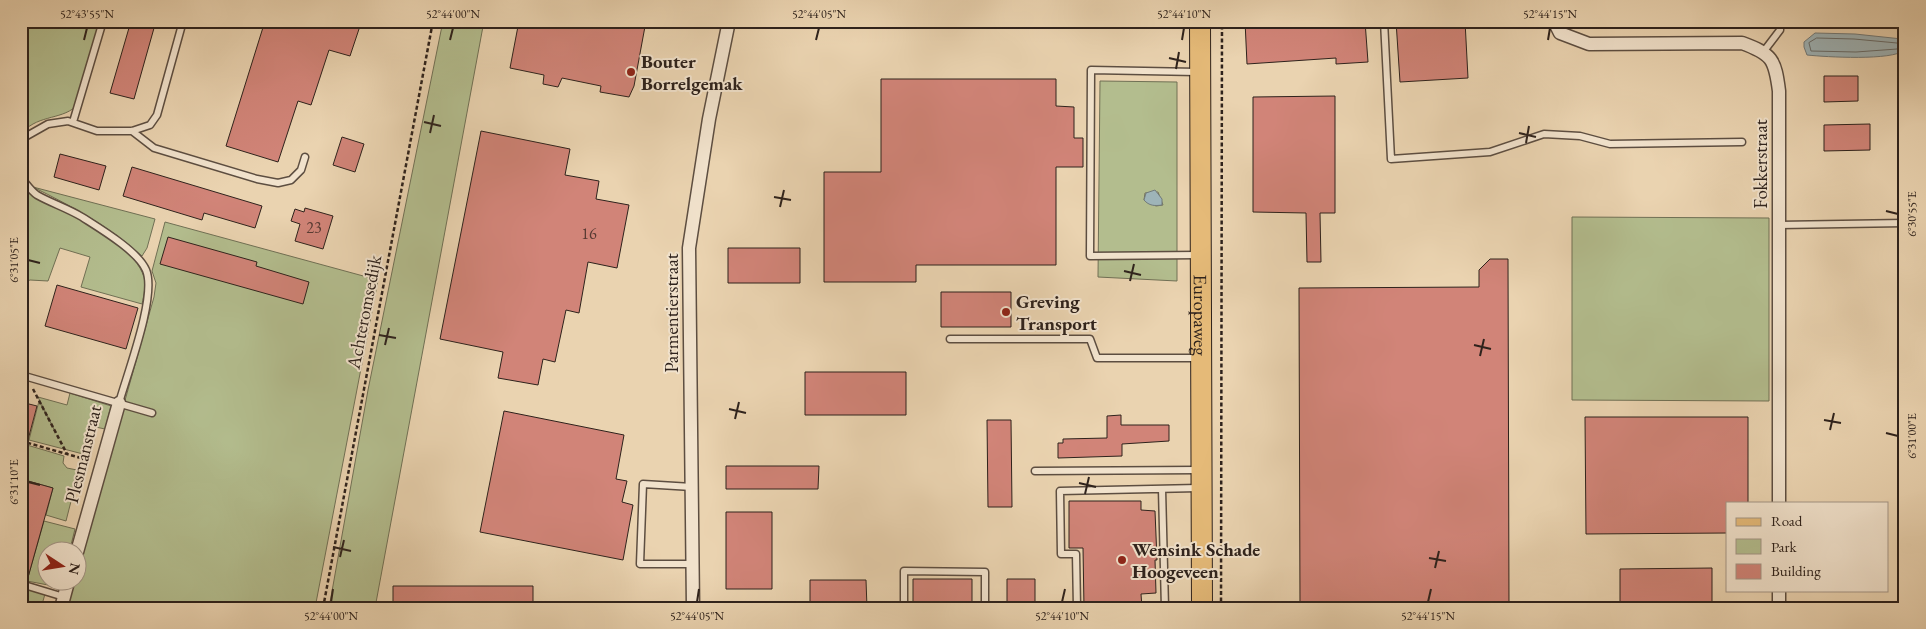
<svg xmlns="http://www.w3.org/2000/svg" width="1926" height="629" font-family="'EB Garamond',serif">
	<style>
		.green { fill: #b3bd8e; stroke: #707055; fill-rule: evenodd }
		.water { fill: #9eb4b8; stroke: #717a7a }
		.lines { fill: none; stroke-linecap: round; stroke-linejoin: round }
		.shore { stroke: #666b6a; stroke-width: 1 }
		.building { fill: #d18478; stroke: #2e221c }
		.lane-casing { stroke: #5d4e41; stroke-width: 9 }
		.street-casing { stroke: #5d4e41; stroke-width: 15 }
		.primary-casing { stroke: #2e221c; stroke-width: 22 }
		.path { stroke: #2e221c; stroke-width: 2.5; stroke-dasharray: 4 2.5; stroke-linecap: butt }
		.lane { stroke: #f1e2cc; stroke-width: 6 }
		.street { stroke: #f1e2cc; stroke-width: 12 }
		.primary { stroke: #e5ba78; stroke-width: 20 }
		.ticks { fill: none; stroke: #2e221c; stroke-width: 2 }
		.poi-dot { fill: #8f2418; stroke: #f1e2cc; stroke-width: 2 }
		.labels { text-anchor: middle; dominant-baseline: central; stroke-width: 4; stroke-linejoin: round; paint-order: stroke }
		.number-label { font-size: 16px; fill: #573a33 }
		.poi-label { font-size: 19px; font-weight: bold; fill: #2e221c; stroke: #f1e2cc; text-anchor: start }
		.street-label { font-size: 19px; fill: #2e221c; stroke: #f1e2cc }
		.neatline { fill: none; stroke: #2e221c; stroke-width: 2 }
		.ticks-label { font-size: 12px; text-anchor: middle; fill: #2e221c }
	</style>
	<rect width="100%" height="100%" fill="#ead3b0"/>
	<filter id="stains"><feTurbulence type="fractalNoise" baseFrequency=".004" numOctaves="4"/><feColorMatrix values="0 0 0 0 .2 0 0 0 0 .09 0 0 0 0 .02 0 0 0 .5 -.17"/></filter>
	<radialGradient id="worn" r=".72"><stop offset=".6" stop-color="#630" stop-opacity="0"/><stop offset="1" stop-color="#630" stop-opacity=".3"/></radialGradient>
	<path class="green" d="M21,21H100L75,107C61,120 34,115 21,135Z
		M443,21H484L375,608H329L368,390Z
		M1100,81L1177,82V281L1098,277ZM1158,192L1163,205L1156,206L1144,200L1145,193Z
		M21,185C38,202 61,209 82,220C103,230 136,253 144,277C146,285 144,295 142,304L81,287L90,257L60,248L48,281L30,280L21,284Z
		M33,187L155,219L147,248L142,256C109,226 73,207 33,187Z
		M1572,217L1769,218V401L1572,400Z
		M165,222L378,280L315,608H66L74,582H78V568L154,297L156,283L152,271Z
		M70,393L111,406L105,429L91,426L83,454L29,440L39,401L56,433L38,397L67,405Z
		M27,445L64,456L63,463L67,468L77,470L81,462L66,521L46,515L53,488L21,479V448Z
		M44,521L75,529L71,545L60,543L57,551L48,552V585L27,581Z
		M25,588L45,594L41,608H21Z"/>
	<path class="water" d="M1815,33L1855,34L1902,39L1905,42V50C1892,61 1826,57 1807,55L1804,47V42Z
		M1155,190L1162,199V205C1155,206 1149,206 1144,200L1146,193Z"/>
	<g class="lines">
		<path class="shore" d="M1817,38L1854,39L1897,43L1899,46L1897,49L1856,52L1811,51L1809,43Z"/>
	</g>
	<path class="building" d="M131,21H156L134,99L110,93Z
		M265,21H353L361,23L350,56L329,50L311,105L298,101L278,162L226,146Z
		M519,21H646L634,86L629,97L600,92L601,86L562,78L558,87L543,84L544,75L510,68Z
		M1245,21H1365L1368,62L1336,64V58L1247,64Z
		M1396,21H1465L1468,78L1400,82Z
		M1824,76H1858V101L1824,102Z
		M881,79H1056V106L1074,107V138H1083V167H1056V265H916V282H824V172H881Z
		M1335,96V213H1320L1321,262H1307L1306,213L1253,212V97Z
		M1870,124V150L1824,151V125Z
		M481,131L570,149L565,175L599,181L596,199L629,205L617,268L588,262L579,313L566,310L555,362L543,359L538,385L498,378L503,352L440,339Z
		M342,137L364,144L355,172L333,165Z
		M60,154L106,166L99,190L54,177Z
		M132,167L262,206L255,228L204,213L202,220L123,196Z
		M305,208L333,216L323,249L295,241L300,224L291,221L295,209L304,212Z
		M168,237L257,262L256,266L309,282L303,304L160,264Z
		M728,248H800V283H728Z
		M1490,259H1508L1509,608H1300L1299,288L1479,287V270Z
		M57,285L138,308L126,349L45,326Z
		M941,292H1011V327H941Z
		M805,372H906V415H805Z
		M21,402L37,406L25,451L21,450Z
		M504,411L624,435L616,479L627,481L622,502L633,505L623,560L480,532Z
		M1121,415V425H1169V441L1122,444V456L1058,458V443H1063V439L1107,438V416Z
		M1585,417H1748V503H1727V533L1586,534Z
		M987,420H1011L1012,507H988Z
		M726,466H819L818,489H726Z
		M21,479L53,488L27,581L21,579Z
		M1069,501H1141V510L1155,511L1157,560H1155L1156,593L1141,594L1142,608H1084L1083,548H1069Z
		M726,512H772V589H726Z
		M1712,568V608H1620V569Z
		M913,579H972V608H913Z
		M1007,579H1035V608H1007Z
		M810,580H866L867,608H810Z
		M393,586H533V608H393Z"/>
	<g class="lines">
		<defs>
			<path id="lane" d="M1384,21L1391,159L1490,152L1544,134L1580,136L1610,144L1742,142
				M1764,51L1780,30V21
				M1197,72L1091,70L1090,256L1198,255
				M73,122L103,21
				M132,131L154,148L257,179L278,183L291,180L301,170L305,157
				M21,142L25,137L48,124L68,121L97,131H132L150,125L157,115L183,21
				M21,178C26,183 31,191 37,195C51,203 67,208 82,217C99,228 138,251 146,270C157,296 127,374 119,403
				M1779,225L1905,223
				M950,339H1090L1097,358H1200
				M21,375L152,413
				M1035,471L1199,470
				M692,487L643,484L640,564H693
				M1162,489L1165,608
				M21,584L64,597
				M904,608V571L985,572V608
				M1077,608L1076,554H1061L1060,491L1198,488"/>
			<path id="street" d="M1554,21L1560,33L1589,44L1742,43C1772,54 1775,59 1779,91V503
				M77,552L119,403
				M1779,590V608
				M61,608L68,582
				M693,608L689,248L709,119L729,21"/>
			<g id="primary">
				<path id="s1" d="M1200,21L1202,608"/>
			</g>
		</defs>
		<use href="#lane" class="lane-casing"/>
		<use href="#street" class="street-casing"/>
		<use href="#primary" class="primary-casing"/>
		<path class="path" d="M33,389L67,454
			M21,441L88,460
			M323,608L433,21
			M1221,608L1222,21"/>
		<use href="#lane" class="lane"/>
		<use href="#street" class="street"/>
		<use href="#primary" class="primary"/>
	</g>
	<path class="ticks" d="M84,40L87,28M450,40L453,28M816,40L819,28M1182,40L1184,28M1548,40L1550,28M1169,58L1186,62M1176,69L1179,52M424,122L441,126M430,133L434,115M1519,133L1536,137M1526,143L1529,126M774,197L791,200M780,207L784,190M1886,211L1898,214M28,260L40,263M1124,271L1141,275M1130,281L1134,264M379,335L396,338M385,345L389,328M1474,345L1491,349M1480,356L1484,339M729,409L746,413M735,419L739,402M1824,420L1841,423M1830,430L1834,413M1886,433L1898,436M28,482L40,485M1079,483L1096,487M1085,494L1089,477M333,547L351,551M340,557L344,540M1429,558L1446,561M1435,568L1439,551M331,602L333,589M697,602L699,589M1062,602L1065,589M1428,602L1431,589"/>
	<g class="poi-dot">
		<circle cx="631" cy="72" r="5"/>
		<circle cx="1006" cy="312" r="5"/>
		<circle cx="1122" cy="560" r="5"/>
	</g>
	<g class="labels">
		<g class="number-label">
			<text x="314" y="227">23</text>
			<text x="589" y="233">16</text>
		</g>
		<g class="poi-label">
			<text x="641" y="61">Bouter<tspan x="641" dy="22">Borrelgemak</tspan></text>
			<text x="1016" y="301">Greving<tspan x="1016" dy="22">Transport</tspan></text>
			<text x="1132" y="549">Wensink Schade<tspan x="1132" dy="22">Hoogeveen</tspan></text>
		</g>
		<g class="street-label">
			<text transform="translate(1760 164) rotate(-90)">Fokkerstraat</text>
			<text transform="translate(364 312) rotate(-79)">Achteromsedijk</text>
			<text transform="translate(671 313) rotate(-90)">Parmentierstraat</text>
			<text stroke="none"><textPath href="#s1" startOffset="294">Europaweg</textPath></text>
			<text transform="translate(83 454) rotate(-76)">Plesmanstraat</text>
		</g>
	</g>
	<rect width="1926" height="629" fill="none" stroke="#ead3b0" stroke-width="55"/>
	<rect x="1726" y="502" width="162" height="90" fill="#f1e2cc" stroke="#a39586"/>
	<rect x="1736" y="518" width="25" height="8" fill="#e5ba78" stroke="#a39586"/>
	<text x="1771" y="526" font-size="15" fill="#2e221c">Road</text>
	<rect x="1736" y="539" width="25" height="15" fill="#b3bd8e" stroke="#a39586"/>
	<text x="1771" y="552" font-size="15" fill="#2e221c">Park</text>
	<rect x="1736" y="564" width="25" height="15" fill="#d18478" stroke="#a39586"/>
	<text x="1771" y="576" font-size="15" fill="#2e221c">Building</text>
	<g transform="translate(62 566) rotate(102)"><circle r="24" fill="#f1e2cc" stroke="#a39586"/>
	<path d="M0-4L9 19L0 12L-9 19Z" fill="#8f2418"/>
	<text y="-8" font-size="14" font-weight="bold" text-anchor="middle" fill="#2e221c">N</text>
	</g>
	<rect x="28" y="28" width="1870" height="574" class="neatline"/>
	<g class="ticks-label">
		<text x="87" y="18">52°43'55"N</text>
		<text x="453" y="18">52°44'00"N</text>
		<text x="819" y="18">52°44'05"N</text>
		<text x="1184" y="18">52°44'10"N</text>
		<text x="1550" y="18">52°44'15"N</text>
		<text transform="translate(1912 214) rotate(-90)" y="4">6°30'55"E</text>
		<text transform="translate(14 260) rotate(-90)" y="4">6°31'05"E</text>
		<text transform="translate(1912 436) rotate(-90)" y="4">6°31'00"E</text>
		<text transform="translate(14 482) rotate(-90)" y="4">6°31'10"E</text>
		<text x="331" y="620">52°44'00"N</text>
		<text x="697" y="620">52°44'05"N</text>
		<text x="1062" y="620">52°44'10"N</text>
		<text x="1428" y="620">52°44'15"N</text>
	</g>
	<rect width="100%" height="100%" filter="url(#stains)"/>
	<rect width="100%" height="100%" fill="url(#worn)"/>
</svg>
